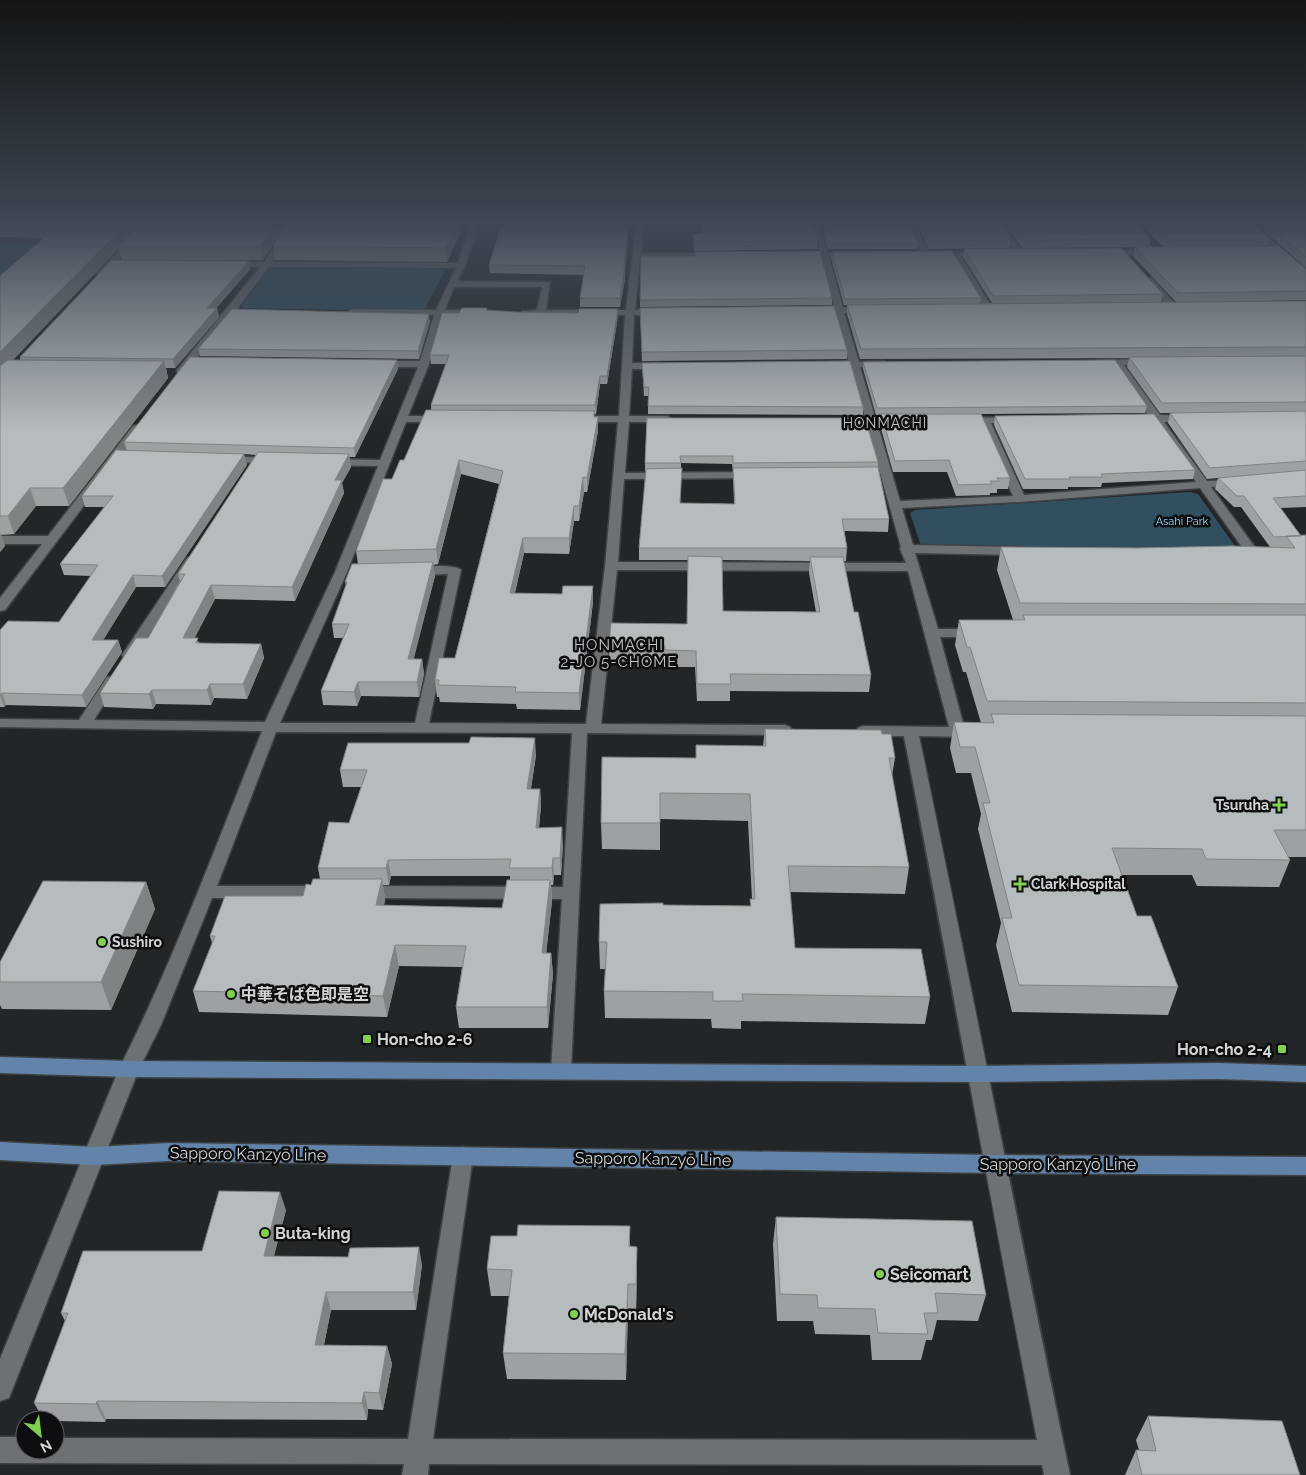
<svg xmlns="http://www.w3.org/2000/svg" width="1306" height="1475" font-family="Raleway,'Noto Sans JP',sans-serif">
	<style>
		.green { fill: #314f5f }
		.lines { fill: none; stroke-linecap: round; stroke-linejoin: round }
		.minor-casing { stroke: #3f4244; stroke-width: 3 }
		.major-casing { stroke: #3f4244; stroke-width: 3 }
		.minor { fill: #6d7174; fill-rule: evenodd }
		.major { fill: #6284ab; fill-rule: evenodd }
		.wall { fill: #9da1a3; fill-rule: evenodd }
		.shaded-wall { fill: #7f8384 }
		.building { fill: #b6bbbd; stroke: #7f8384 }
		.poi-dot { fill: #82d050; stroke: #0d0e0f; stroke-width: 2 }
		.labels { text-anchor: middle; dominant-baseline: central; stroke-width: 5; stroke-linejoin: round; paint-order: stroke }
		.far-park-label { font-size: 11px; fill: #98d9fd; stroke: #0d0e0f }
		.far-quarter-label { font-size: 14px; letter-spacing: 1px; fill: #bfc4c6; stroke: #0d0e0f }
		.poi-label { font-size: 14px; font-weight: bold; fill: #d2d4d5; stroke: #0d0e0f; text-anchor: start }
		.neighbourhood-label { font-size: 15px; letter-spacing: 1px; fill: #bfc4c6; stroke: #0d0e0f }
		.near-poi-label { font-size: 16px; font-weight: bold; fill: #d2d4d5; stroke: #0d0e0f; text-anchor: start }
		.near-street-label { font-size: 16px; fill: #d2d4d5; stroke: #0d0e0f }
	</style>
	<rect width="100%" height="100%" fill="#222628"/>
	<path class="green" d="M0,244L45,245L0,283Z
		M270,268L441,269L445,270L425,309L418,311L243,308L241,306Z
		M1190,492L1198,494L1235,546L1229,549L921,546L910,513L915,510Z"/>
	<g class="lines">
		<defs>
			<path id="minor" d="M145,224H153L103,277H97V273Z
				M289,224H297L272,262L458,263L471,224H479L465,266L457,281L550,282L546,310H626L636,224H644L641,253H718L719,255L715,257H640L635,310L659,309L663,312L659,315H634L632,363H661L666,366L661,369H632L629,416H667L672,419L667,422H629L625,473L753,472L759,475L753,478L624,479L618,562L906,563L900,549L901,547L866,423H845L840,420L845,417H865L851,368H832L827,365L832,362H849L835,313H815L811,310L815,307H834L821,257H801L797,255L801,253H820L812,224H820L828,253H850L854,255L850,257H829L843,307H867L871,310L867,313H844L859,362L884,361L889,364L884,367H860L875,417H900L905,420L900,423H877L900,501L1013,496L980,423L959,422L958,420L963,417L1019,418L1020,420L1015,423H991L1024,495L1196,482L1154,422L1134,421L1133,419L1134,417L1149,416L1114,366H1097L1092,363L1097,360L1149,359L1154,362L1152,364L1124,365L1160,415L1194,416L1195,418L1194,420L1190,421L1164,422L1207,481L1241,480L1243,482L1241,484L1211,487L1257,550L1306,549V557H1249L1200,488L1020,502L902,508L913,545L1021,547L1027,551L1021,555L915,553L938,629H977L984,633L977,637H940L964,727L977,729L979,732L977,735L972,737L919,736C971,982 1018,1229 1070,1475H1044L1042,1465L429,1464L428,1475H402L404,1464L0,1463V1437H25V1450H55V1438L408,1439L453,1156L456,1150L463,1147L470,1150L473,1156L433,1439L1037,1440C991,1206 950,970 904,736H863L858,734L856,731L858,728L863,726L949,727L908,571L617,570L601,724L785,725L790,727L792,730L790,733L785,735L587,733L571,1070L568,1076L561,1078L554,1076L551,1070L562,899L364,898L358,896L355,892L358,888L364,886L563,887L572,733L276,732L217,886H323L329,888L332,892L329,896L323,898H212L161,1025L139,1069L9,1398L0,1401V1359L119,1069C174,960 216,845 262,731L0,727V719L79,720L107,677H117L119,680L94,720L265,722L335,572L378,466L329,465L323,462L329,459L380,460L418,367H378L373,364L378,361H420L434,315H352L348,312L352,309L436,310L456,268L269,267L234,313L183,374H177V370L260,267L229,266H226V262H264ZM454,287H542L537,310L522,311V315L525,316L625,315L619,416H578L573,419L578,422H618L605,566L586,724L429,723L461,570C456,564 412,565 407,571L413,575L448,574L415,723H280L347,572L406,422H442L447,419L442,416H408L429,364L443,315L479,316L483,313L479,310H445Z
				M995,224H1003L1024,254L1023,256H1017Z
				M1245,224H1254L1306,271V278Z
				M887,227H916L930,253L986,252L987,254L983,256H961L993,309L992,311H986L952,256H923L910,231H890L886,229Z
				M1153,250H1156V254L1106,255L1102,253L1106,251Z
				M1146,278H1152L1176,305V309H1170L1146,282Z
				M137,425L141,426L142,428L141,430L5,610L0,611V598L42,544H0V536H48L133,426Z
				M227,456L274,458L280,461L274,464L223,461L221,459Z
				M191,557L197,561L136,655L129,659L124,658L122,655L187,558Z"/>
			<path id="major" d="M0,1057L129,1061L977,1066L1218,1063L1306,1066V1082L1218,1079L977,1082L129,1077L0,1073Z
				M0,1142L94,1147L169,1143L995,1155L1306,1157V1175L995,1173L169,1161L94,1165L0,1160Z"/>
		</defs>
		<use href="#minor" class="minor-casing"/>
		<use href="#major" class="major-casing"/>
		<use href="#minor" class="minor"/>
		<use href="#major" class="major"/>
	</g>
	<path class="wall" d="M0,224H287L263,260H122L119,248L13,360H20V357L250,269L216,308H217L219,317L175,368H166L168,378L69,506H36L14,534L1,535L5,546L0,552V276L44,238L0,237Z
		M288,224H464L447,262L275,260L273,246Z
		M502,224L625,279L620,307H580V298L584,275L490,273L489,265Z
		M701,224H813L817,241V249L694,251L693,234H702Z
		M822,224H1000L1011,240L1009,248L929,249L919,228L913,225L822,226Z
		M1005,224H1137L1151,239L1149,247L1022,248Z
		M1141,224H1254L1270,239L1267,246L1306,269V300L1215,302L1306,301V507L1281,508L1301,536L1306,535V857H1288L1290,860L1279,887L1197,886L1192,875H1122L1137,916L1178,987L1168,1015L1012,1012L996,945L1001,923L978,829L981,814L971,773H956L950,748L954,722L981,723L966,672H963L955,645L959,620H1013L997,570L1001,547L1137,548L1270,547L1241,507H1234L1215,489L1218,478L1207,479L1168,423L1170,413H1160L1127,367L1129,358L860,359L847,314V305H844L831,258L832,252L981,298L980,304L992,303L963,257L964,249L1163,294L1161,302H1176L1133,256L1135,247H1163Z
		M1263,224H1306V268L1262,229Z
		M825,228L918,243L917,249H828L824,234Z
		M695,252L832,298V305L640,307V300L695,256Z
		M487,308V311L517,312L578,313L618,309V317L607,384H600L596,414H594L598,431L587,492H584L579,521H574L569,554L524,553L515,593L562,594L593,586V602L580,710L517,709L516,704L440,702L439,697H437L435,680L455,658L499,484L461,474L438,564L433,565L435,576L413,659H422L424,674L419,697L361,696L357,706L323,705L321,691L343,638H334L332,624L346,586L345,582L358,564L356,551L392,479L404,460L431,410V405L446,364H431L430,355L459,313Z
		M640,308L847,350V359L642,361Z
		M430,321L419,359L200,356L198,349Z
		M397,360L398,369L355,457H349L351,467L342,483L344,493L295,601L215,599L194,638L200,643L261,644L264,658L247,699L214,698L211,705L156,704L153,709L104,707L100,693L148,638L180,581L178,574L257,455L244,454L247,465L165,587H136L103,640H118L122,652L86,707L6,705L4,707H0V630L59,622L91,576L64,575L60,564L104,507H85L82,496L127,451L124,442Z
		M863,362L1147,406L1145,413L981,414L1010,478L1008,489H997V493H990V495L956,496L947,472H893L880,425L881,415H876L863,369Z
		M642,363L863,407V415L648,414V396H644Z
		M995,416L1195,470L1193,479L1102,483L1101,487H1068V489H1023L994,425Z
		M647,418L878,462V467L889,519L888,532L844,531L847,548L846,561H843L854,612L871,675L869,692L730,691V701H697L695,667H665V663L609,661V645L687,624L688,560H639V548L646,471H645V463ZM681,463L732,464L733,470L734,504L680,503L681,480ZM722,560L810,561L809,573L816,612L723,611Z
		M765,729L882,734L895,758L892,776L909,867L905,894L790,892L795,948L930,997L925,1024L741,1021V1029L712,1028L711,1019L605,1018L604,991L606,969H600L599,942L663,905L750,906V899H752L748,821L660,819V850L602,849L601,823L696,758L763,746Z
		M536,755L531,789H540L541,806L539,828L563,844L561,875H554L553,885H551L552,901L546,953H551L553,974L548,1028H459L456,1007L462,967L399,966L387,1017L199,1012L193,991L212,943L210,936L303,896L311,885L320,879L318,868L349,823L361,787H343L340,770ZM391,876H510V880L502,908L384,905L385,900L383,885H389Z
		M146,882L155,909L111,1010L2,1009L0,1005V962Z
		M286,1210L274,1256L422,1265L416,1310H331L324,1345L387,1346L392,1364L383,1410L368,1409L367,1420L106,1419L105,1422L55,1421V1420H44L34,1403L65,1321L61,1313L202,1251Z
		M776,1217L986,1295L978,1321L937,1320L932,1340H926L921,1360H872L870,1335L815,1334L813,1321H777L773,1244Z
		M630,1226V1247H637V1274L636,1311H628L626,1380L507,1379L503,1353L509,1296H491L487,1269L517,1236Z
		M1148,1416L1300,1475H1125L1136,1450H1139L1136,1440Z"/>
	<path class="shaded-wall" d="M126,224H142L119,246V248L0,373V352Z
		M275,224H287L263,260L260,246Z
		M457,224H464L447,262L446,248Z
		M628,224H629L625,279L620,307V298Z
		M249,261L250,269L209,317L207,308Z
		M217,308L219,317L175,368L173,359Z
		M618,309V317L607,384V376Z
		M429,314L430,321L419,359L418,351Z
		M397,360L398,369L355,457L354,448Z
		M164,361L168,378L69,506L63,488Z
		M600,376V384L596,414L595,405Z
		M598,417V431L587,492V478Z
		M244,454L247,465L165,587L162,576Z
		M349,454L351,467L342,483L344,493L295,601L292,587L335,480Z
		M459,460L461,474L438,564L436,549Z
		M583,477L584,492L579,521V506Z
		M30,488L36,506L14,534L8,516Z
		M574,506V521L569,554V538Z
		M0,532L5,546L0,552Z
		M523,538L524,553L511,609L510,593Z
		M433,562L435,576L410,674L408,659Z
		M133,575L136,587L96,652L92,640Z
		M211,585L215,599L187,653L183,638Z
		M593,586V602L580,710L579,693Z
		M118,640L122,652L86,707L82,695Z
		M261,644L264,658L247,699L243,684Z
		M422,659L424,674L419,697L417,682Z
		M358,682L361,696L357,706L354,692Z
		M210,684L214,698L211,705L207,690Z
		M152,690L156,704L153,709L149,694Z
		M2,693L6,705L4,707L0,695Z
		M535,738L536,755L528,806L527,789Z
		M540,789L541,806L537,844L536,828Z
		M562,827L563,844L561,875L560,858Z
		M553,858L554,875L553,885L552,868Z
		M388,860L391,876L389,885L386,868Z
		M382,879L385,900L380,926L376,905Z
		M550,880L552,901L544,974L542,953Z
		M146,882L155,909L111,1010L101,982Z
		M395,945L399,966L387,1017L383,996Z
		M551,953L553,974L548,1028L547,1007Z
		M280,1192L286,1210L269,1274L264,1256Z
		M419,1247L422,1265L416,1310L413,1292Z
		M637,1247V1274L636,1311V1284Z
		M628,1284V1311L626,1380L625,1354Z
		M326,1292L331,1310L320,1363L315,1345Z
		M387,1346L392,1364L383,1410L379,1393Z
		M364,1392L368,1409L367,1420L362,1403Z
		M97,1401L106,1419L105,1422L96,1404Z"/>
	<path class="building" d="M60,224H126L0,352V276Z
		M139,224H275L260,246H119Z
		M288,224H457L446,248L273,246Z
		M502,224H628L624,271L620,298H580L585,266L489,265Z
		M702,224H813L817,241L694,242L693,234H703Z
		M922,224H1000L1011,240L930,241Z
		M1013,224H1137L1151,239L1023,240Z
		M1151,224H1254L1270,239H1165Z
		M1268,224H1306V257Z
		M910,227L918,243H829L825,228Z
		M1279,246L1306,269V291L1178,293L1135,247Z
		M1121,248L1163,294L993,296L964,249Z
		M820,251L832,298L640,300L641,256H695V252Z
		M952,251L981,298L845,299L832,252Z
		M112,260L249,261L207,308H217L173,359L20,357Z
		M1306,301V347L861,349L847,305Z
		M834,306L847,350L642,352L640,308Z
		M462,308H487L486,310L517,312L578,313L579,309H618L607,376H600L595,405H431L449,355H430L442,313H459Z
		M232,309L429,314L418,351L198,349Z
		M1306,356V402L1162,403L1129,357Z
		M190,357L397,360L354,448L124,442Z
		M8,360L164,361L63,488H30L8,516H0V366Z
		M1115,360L1147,406L877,408L863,362Z
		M850,361L863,407L648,406L649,387H644L642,363Z
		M426,410L594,411V417H598L587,478L583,477L579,506H574L569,538H523L510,593L562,594L563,586H593L579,693L515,692L516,687L438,685L439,680H435L439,658H455L503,471L459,460L436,549L356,551L383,479H392L400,460H404Z
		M1306,411V461L1210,468L1170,413Z
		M881,414H981L1010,478H997L999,481H990L992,484L958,485L949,460L895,461Z
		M1154,414L1195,470L1101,474L1103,477H1069L1070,479H1025L995,416Z
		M647,418H865L878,462L733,463V456H680L681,463H645Z
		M116,450L244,454L162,576L133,575L92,640H118L82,695L2,693L0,695V630L8,621L59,622L98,565L60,564L113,496H82Z
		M258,452L349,454L335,480H342L292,587L211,585L183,638H198L196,643L261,644L243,684H210L207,690H152L149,694L100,693L136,638H148L185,574H178Z
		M878,467L889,519H842L847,548H639L646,469L682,468L680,503L735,504L733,468Z
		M1306,470V496L1273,498L1301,536L1274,537L1244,496H1237L1218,478Z
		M1306,535V604L1020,603L1001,547L1137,548L1233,546L1295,548L1286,536Z
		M688,556L722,557L723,611L820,612L810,557H843L854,612H858L871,675L730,674L731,684H697L696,651L665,650V646L609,645L611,623L687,624Z
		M433,562L408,659H422L417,682H358L354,692L321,691L349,624H332L347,582H345L352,564Z
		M1023,615H1306V703L987,701L970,647H967L959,620H1025Z
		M991,714L1306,716V830H1274L1290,860L1206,859L1202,849L1112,848L1137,916H1151L1178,987L1019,985L1002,918H1012L983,803H990L975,747H960L954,722L994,723Z
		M765,729L881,730L882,734H891L895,758H889L909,867L788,866L795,948L921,949L930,997L742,994L743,1001H713V992L604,991L607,942H599L600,904L663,903V905L751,906L750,899H755L750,794L660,793V823H601L602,757L696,758V745L766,746Z
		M471,737L535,738L527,789H540L536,828L562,827L560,858H553L552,868H509L511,859L388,860L386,868H318L329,822L349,823L367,770H340L348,743H469Z
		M313,879H382L376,905L502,908L507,880H550L542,953H551L547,1007H456L466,946L395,945L383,996L193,991L215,936H210L225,896H303L306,884L311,885Z
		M43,881L146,882L101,982H0V962Z
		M219,1191L280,1192L264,1256L348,1257L350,1248L419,1247L413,1292H326L315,1345L387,1346L379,1393L364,1392L362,1403L97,1401L96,1404L34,1403L68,1313H61L83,1251H202Z
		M776,1217L972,1221L986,1295L935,1293L938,1313H924L928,1334L878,1333L875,1309L818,1308L817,1295L780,1294Z
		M518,1225L630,1226L629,1246L637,1247L636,1284H628L625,1354L503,1353L512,1270L487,1269L491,1236H517Z
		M1148,1416L1282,1421L1300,1475H1142L1136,1450L1156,1451Z"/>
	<linearGradient id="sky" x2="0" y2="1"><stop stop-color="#131516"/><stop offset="0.52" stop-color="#3e4753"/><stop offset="1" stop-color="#3e4753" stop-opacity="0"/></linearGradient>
	<rect width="1306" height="431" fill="url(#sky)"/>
	<g class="poi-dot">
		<path d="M1276.5 797.5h5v5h5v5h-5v5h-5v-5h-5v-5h5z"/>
		<path d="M1017.5 876.5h5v5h5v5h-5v5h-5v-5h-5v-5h5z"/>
		<circle cx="102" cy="942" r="5"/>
		<circle cx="231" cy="994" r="5"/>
		<rect x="362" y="1034" width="10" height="10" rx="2.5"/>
		<rect x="1277" y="1044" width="10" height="10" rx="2.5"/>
		<circle cx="265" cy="1233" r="5"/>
		<circle cx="880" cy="1274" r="5"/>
		<circle cx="574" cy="1314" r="5"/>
	</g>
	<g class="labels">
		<g class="far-park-label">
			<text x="1182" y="521">Asahi Park</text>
		</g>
		<g class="far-quarter-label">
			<text x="885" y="423">HONMACHI</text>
		</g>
		<g class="poi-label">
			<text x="1269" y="805" text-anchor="end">Tsuruha</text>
			<text x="1031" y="884">Clark Hospital</text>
			<text x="112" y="942">Sushiro</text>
		</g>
		<g class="neighbourhood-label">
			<text x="619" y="645">HONMACHI<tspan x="619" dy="17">2-JO 5-CHOME</tspan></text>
		</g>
		<g class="near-poi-label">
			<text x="241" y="994">中華そば色即是空</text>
			<text x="377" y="1039">Hon-cho 2-6</text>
			<text x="1272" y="1049" text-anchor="end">Hon-cho 2-4</text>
			<text x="275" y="1233">Buta-king</text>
			<text x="890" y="1274">Seicomart</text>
			<text x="584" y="1314">McDonald's</text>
		</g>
		<g class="near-street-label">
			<text transform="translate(248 1154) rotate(1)">Sapporo Kanzyō Line</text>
			<text transform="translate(653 1159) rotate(1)">Sapporo Kanzyō Line</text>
			<text x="1058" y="1164">Sapporo Kanzyō Line</text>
		</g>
	</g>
	<g transform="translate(40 1435) rotate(152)"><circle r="24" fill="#0d0e0f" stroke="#5c5d5e"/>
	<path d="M0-4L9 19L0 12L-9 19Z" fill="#82d050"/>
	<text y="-8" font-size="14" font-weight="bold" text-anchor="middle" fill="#d2d4d5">N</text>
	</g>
</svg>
